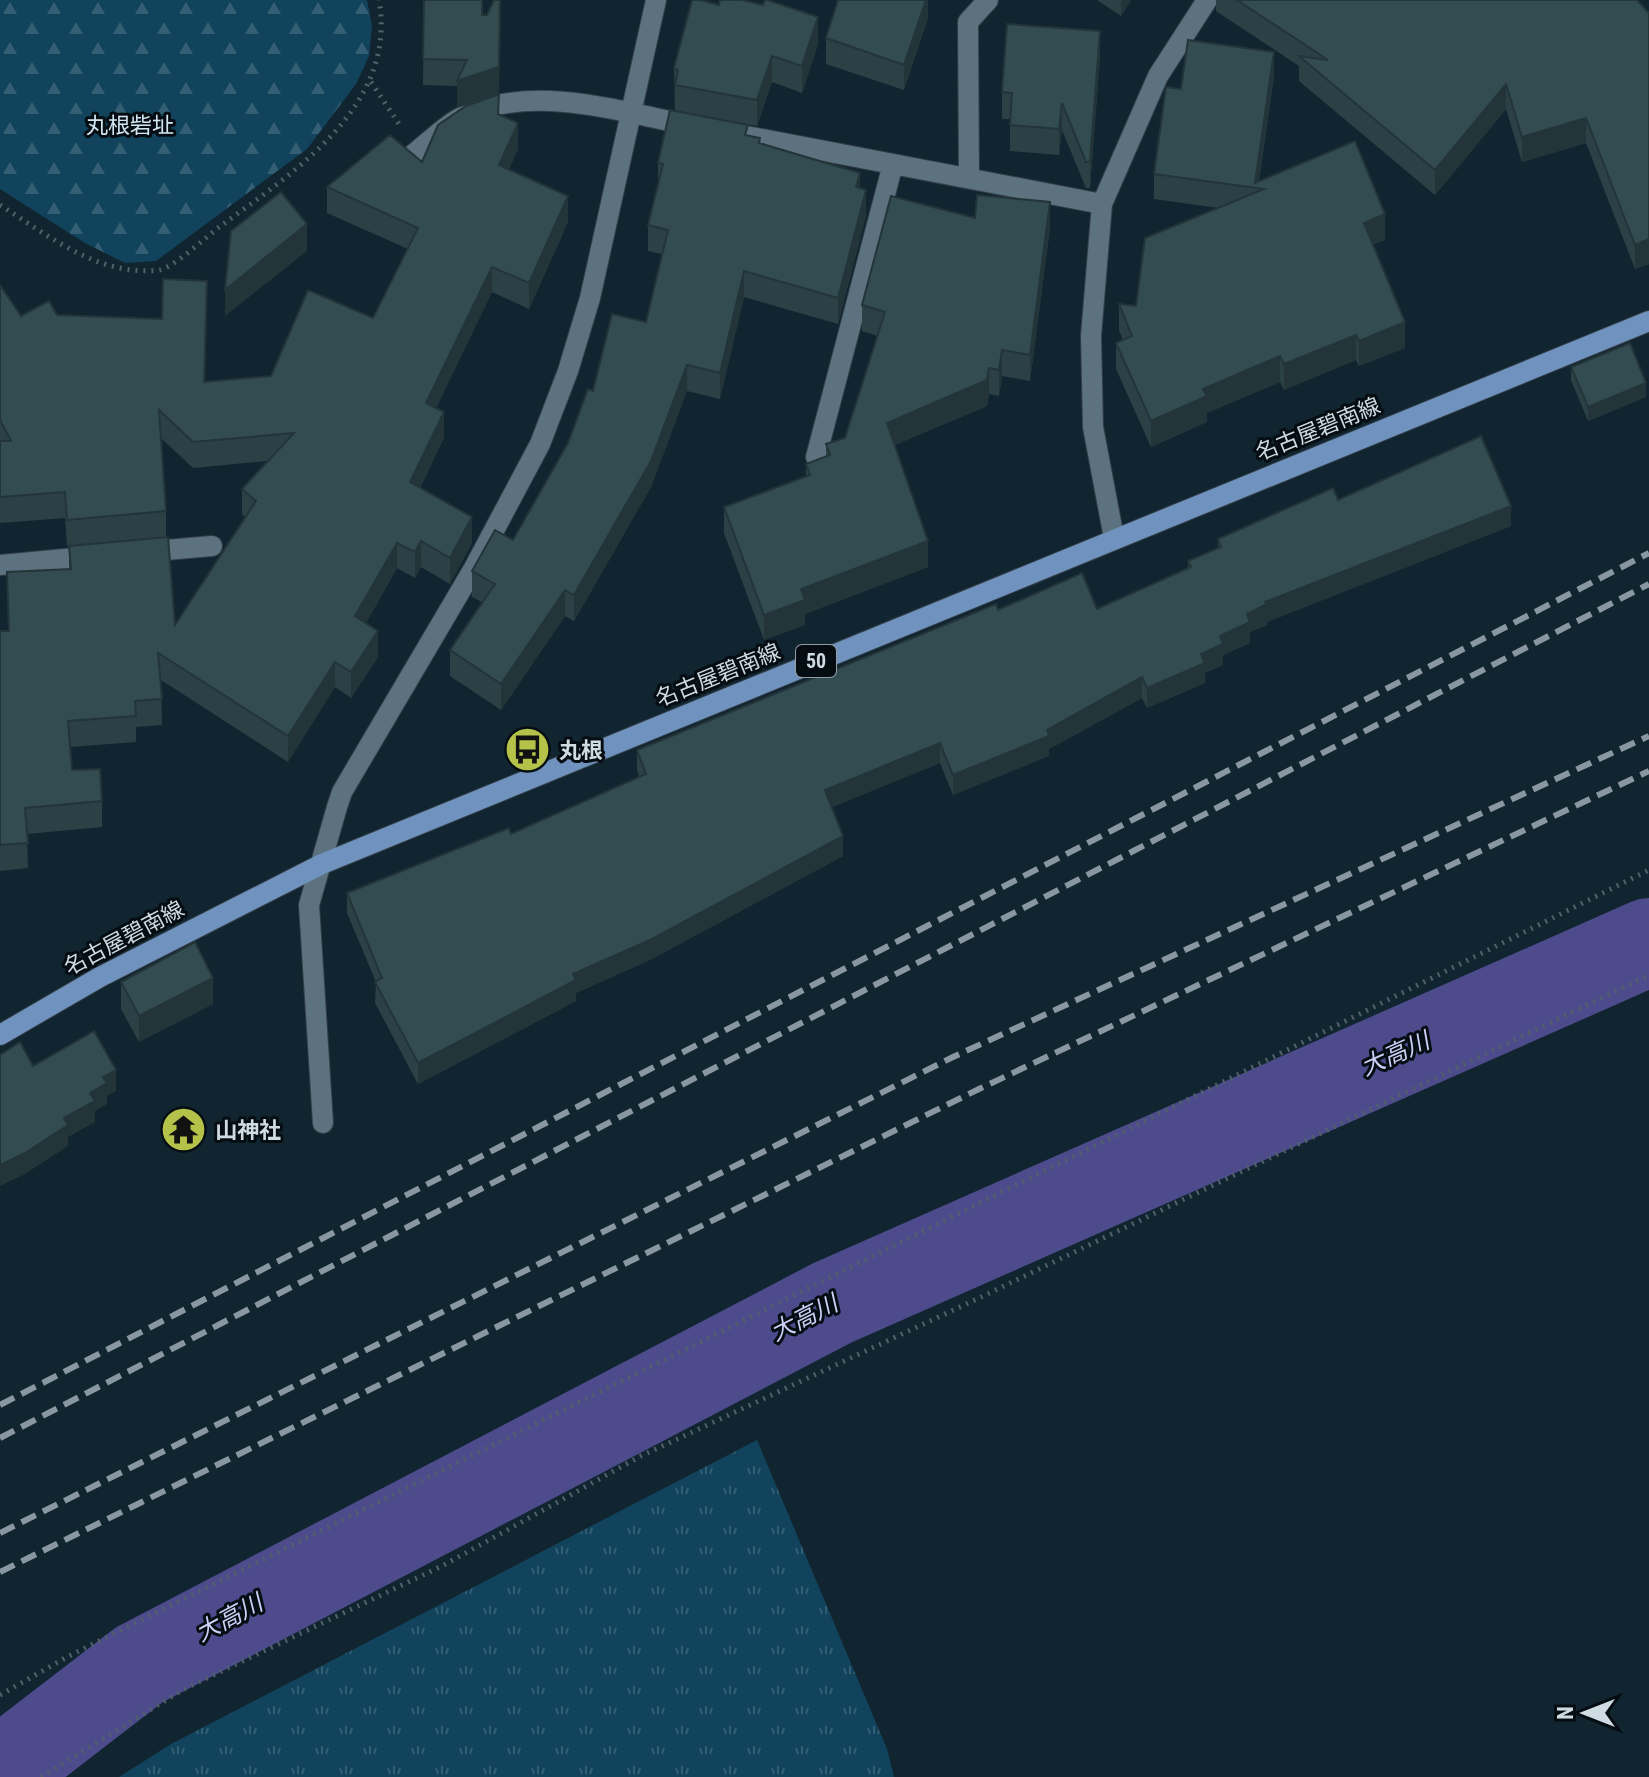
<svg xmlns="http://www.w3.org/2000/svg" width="1649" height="1777" font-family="'Roboto Condensed','Noto Sans JP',sans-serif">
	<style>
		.forest { fill: url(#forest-firs) }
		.park { fill: url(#park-tufts) }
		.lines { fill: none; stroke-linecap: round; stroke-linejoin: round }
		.river { stroke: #4d4b8c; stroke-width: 88 }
		.minor-casing { stroke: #323f48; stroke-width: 22 }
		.major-casing { stroke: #323f48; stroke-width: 22 }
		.path { stroke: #50616b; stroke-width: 5; stroke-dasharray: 2 6; stroke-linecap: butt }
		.minor { stroke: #5c727f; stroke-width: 20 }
		.major { stroke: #7092be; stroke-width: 20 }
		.rail { stroke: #8897a0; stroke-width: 6; stroke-dasharray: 16 8; stroke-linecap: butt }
		.wall { fill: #2b4146 }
		.shaded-wall { fill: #233539 }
		.building { fill: #324c51; stroke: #233539; stroke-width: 2 }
		.labels { text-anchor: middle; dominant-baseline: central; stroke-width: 6; stroke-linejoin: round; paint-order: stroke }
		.shield { fill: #050d12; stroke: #929da4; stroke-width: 2 }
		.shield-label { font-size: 20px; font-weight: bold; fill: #cfdbe2 }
		.park-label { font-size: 22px; fill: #d2e6f2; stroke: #050d12 }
		.street-label { font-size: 22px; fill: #cfdbe2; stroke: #050d12 }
		.poi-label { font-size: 22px; font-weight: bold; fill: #cfdbe2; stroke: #050d12; text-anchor: start }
		.water-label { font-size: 24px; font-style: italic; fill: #cdcff6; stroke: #050d12 }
	</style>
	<defs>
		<pattern id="forest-firs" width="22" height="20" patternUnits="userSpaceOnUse" patternTransform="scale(2)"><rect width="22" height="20" fill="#11435c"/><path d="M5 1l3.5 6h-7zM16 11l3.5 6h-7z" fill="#335e73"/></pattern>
		<pattern id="park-tufts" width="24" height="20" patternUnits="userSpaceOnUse" patternTransform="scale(2)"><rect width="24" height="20" fill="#11435c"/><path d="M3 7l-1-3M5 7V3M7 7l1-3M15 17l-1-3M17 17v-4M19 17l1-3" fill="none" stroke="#335e73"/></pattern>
	</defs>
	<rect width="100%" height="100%" fill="#112530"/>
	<path class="forest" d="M0,0H367L372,26L369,56L356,84L307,149L156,261L125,263L85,243L0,189Z"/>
	<path class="park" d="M757,1440L887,1749L894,1777H119L171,1744Z"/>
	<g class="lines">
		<path class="river" d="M0,1772L139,1665L832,1303L1649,942"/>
		<defs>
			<path id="minor" d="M736,134L1102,204
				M410,157C429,142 448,122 470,113C540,85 622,112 693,126
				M969,178L968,22L988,0
				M816,457L893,164
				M1114,538L1093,427L1091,336L1102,204L1158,76L1207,0
				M143,552L212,546
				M0,565L96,556
				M323,1123L309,905L337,807L342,792L474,568L540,444L568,371L590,298L656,0"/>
			<path id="major" d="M0,1035L100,977L322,864L1649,321"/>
		</defs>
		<use href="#minor" class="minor-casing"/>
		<use href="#major" class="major-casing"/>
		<path class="path" d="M371,82L399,124
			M0,205C49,236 99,277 159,270C173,268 205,238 218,228C292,173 398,107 379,0
			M0,1695L67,1657L1649,870
			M41,1777L184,1689L442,1566L641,1456L977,1299L1649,975"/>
		<use href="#minor" class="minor"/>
		<use href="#major" class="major"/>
		<path class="rail" d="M0,1405L1649,553
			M0,1438L1649,584
			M0,1533L953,1057L1649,736
			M0,1572L979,1089L1649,771"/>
	</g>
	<path class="wall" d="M424,0L482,15L499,93L457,108V86L423,85Z
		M928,0V18L904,90L826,64V38Z
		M1097,0H1131L1121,16Z
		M1216,0H1637L1649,13V264L1635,269L1586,143L1522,162L1506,109L1435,195L1299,81V66L1216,11Z
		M818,44L802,93L772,82L757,126L675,111L674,68Z
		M1100,57L1090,188H1086L1062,130L1059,155L1010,151V119H1002V92Z
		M1274,77L1259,181L1385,240L1373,244L1405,348L1359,366L1356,360L1284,390L1280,382L1207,413V422L1151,447L1116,369V343L1123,340L1119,330V304L1136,306L1218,208L1154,199V174L1181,89Z
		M499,114L518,149L509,169L568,222L529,309L492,292L436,408L444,438L420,488L472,543L450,584L421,567L415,578L397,568L366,623L378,657L351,698L335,687L288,762L161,680L162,725L136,727V742L70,747L72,770L102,801V827L27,834L28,868L0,871V631H8L7,572L69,569V546L175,625L245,517L242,514V489L268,461L193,468L161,438L166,511V537L67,546L65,518L0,523V285L21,316L57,315L162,319L207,307L205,382L271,376L373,318L408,249L327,213V187L422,162Z
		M748,136L760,144L860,188L866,216L838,324L744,297L720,399L687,391L651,487L574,621L565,616L501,710L450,676V650L482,602L472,597V571L513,540L568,443L593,391L646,322L662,254L648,251V225L658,183V163Z
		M975,218L1050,228L1030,381L1002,376L999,396L989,394L987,406L895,445L928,567L805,614V625L764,640L724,533V507L806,476V464L826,457V444L845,438L878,336L862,331V305Z
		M1571,367L1646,397L1588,421L1571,380Z
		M1338,500L1511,526L1267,622V625L1250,632V643L1223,655V665L1205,673V683L1147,708L1142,698L1049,749V756L953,795L940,763L832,807L843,856L652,959L576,993V1001L418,1084L375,1003L376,982L347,913V893L511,834L639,777L637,770V750L998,610L1097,609L1188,568V561L1218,548V539Z
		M121,982L213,1004L139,1042L121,1009Z"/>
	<path class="shaded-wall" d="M921,0H928V18L904,90V65Z
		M1121,0H1131L1121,16Z
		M501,11L499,93L457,108V81Z
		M818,17V44L802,93V66Z
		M1100,31V57L1090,188V162Z
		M1274,52V77L1258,188L1255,183Z
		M772,56V82L757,126V100Z
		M1506,84V109L1435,195V170Z
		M1062,103V130L1059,155V129Z
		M1586,118V143L1522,162V137Z
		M518,123V149L499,191V165Z
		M860,173V199L856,187Z
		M866,190V216L838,324V298Z
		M568,196V222L529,309V283Z
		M1050,202V228L1030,381V355Z
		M1385,214V240L1364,248V223Z
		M307,224V251L225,316V290Z
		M1649,239V264L1635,269V245Z
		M492,267V292L426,429V403Z
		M744,271V297L720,399V373Z
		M1405,322V348L1359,366V341Z
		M1356,335V360L1284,390V364Z
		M1002,350V376L999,396V370Z
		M1280,356V382L1207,413V422L1151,447V421L1203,389Z
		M687,365V391L651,487L574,621V595Z
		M989,368V394L987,406L887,448V423Z
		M1646,383V397L1588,421V407Z
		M444,412V438L410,508V482Z
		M1511,506V526L1267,622V625L1250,632V643L1223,655V665L1205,673V683L1147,708V688L1201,654L1247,614L1265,602Z
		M472,517V543L450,584V558Z
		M421,541V567L415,578V552Z
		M928,541V567L805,614V625L764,640V615L801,589Z
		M397,543V568L355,642V616Z
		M565,590V616L501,710V684Z
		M378,631V657L351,698V672Z
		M335,662V687L288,762V736Z
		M1142,677V698L1049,749V756L953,795V775L1047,730Z
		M940,743V763L825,810V790Z
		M843,836V856L652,959L576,993V1001L418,1084V1063L573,974Z
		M213,978V1004L139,1042V1016Z
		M116,1070V1091L107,1096V1104L95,1111V1122L68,1137V1146L25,1174L0,1186V1165L64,1118L90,1093L103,1077Z"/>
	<path class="building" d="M424,0H482V15H487L494,0H500L499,67L457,81L467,60L423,59Z
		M692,0H700L719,5L720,0H742L763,5L765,0H767L818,17L802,66L772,56L757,100L675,85L678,70L674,68Z
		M838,0H926L904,65L826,38Z
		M1237,0H1637L1649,13V239L1635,245L1586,118L1522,137L1506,84L1435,170L1299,56L1328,60Z
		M1007,24L1100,31L1090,162H1086L1062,103L1059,129L1010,125L1012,93L1002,92Z
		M1188,40L1274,52L1255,183L1355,141L1385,214L1364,223L1405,322L1359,341L1356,335L1284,364L1280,356L1203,389L1207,396L1151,421L1116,343L1132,336L1119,304L1136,306L1145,238L1264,189L1154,174L1166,87L1181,89Z
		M499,94L498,114L518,123L499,165L568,196L529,283L492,267L426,403L444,412L410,482L472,517L450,558L421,541L415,552L397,543L355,616L378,631L351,672L335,662L288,736L158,653L162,699L135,701L136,716L68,721L72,770L100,769L102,801L25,808L28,843L0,845V631H9L7,572L71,569L69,546L168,537L175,625L256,501L242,489L294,433L193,442L159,410L166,511L67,520L65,492L0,497V441H11L0,420V285L21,316L49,301L57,315L162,319L163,279L207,281L204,382L271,376L308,290L373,318L418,228L327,187L390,135L422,162L438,125L466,106Z
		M670,110L748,125L745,135L760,138L759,143L860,173L856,187L866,190L838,298L744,271L720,373L687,365L651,461L574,595L565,590L501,684L450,650L495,584L472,571L495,530L513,540L568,443L588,389L593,391L612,314L646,322L668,230L648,225L663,164L658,163Z
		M281,192L307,224L225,290L231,231Z
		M977,195L1050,202L1030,355L1002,350L999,370L989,368L987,380L887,423L928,541L801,589L805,600L764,615L724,507L810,475L806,464L830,455L826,444L845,438L885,312L862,305L891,196L975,218Z
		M1630,343L1646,383L1588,407L1571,367Z
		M1481,436L1511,506L1265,602L1267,604L1247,614L1250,622L1220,636L1223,644L1201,654L1205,663L1147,688L1142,677L1047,730L1049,736L953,775L940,743L825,790L843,836L652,939L573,974L576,980L418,1063L375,982L382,978L347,893L509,828L511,834L646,774L637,750L996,604L998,610L1082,573L1097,609L1191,567L1188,561L1221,547L1218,539L1333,488L1338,500Z
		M195,942L213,978L139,1016L121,982Z
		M94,1031L116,1070L103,1077L107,1083L90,1093L95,1101L64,1118L68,1125L25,1153L0,1165V1055L20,1042L33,1066Z"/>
	<defs>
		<symbol id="bus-disc" viewBox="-11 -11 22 22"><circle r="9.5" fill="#b4c24a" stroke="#050d12"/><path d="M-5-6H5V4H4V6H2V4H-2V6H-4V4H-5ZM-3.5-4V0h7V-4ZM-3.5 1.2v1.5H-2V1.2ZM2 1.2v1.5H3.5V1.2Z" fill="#111"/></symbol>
		<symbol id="temple-disc" viewBox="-11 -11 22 22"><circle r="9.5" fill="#b4c24a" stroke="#050d12"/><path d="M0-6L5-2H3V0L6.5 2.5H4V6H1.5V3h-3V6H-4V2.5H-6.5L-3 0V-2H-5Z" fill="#111"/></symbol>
	</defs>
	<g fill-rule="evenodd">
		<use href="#bus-disc" x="502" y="724" width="51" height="51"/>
		<use href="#temple-disc" x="158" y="1104" width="51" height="51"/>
	</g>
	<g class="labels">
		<rect class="shield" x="796" y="645" width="40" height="32" rx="6"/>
		<g class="shield-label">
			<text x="816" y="661">50</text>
		</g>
		<g class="park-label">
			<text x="130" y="125">丸根砦址</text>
		</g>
		<g class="street-label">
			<text transform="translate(1318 429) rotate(-22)">名古屋碧南線</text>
			<text transform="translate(718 675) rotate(-22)">名古屋碧南線</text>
			<text transform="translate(124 938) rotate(-28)">名古屋碧南線</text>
		</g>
		<g class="poi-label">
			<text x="559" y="750">丸根</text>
			<text x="215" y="1130">山神社</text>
		</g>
		<g class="water-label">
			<text transform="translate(1395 1054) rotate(-24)">大高川</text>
			<text transform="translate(804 1318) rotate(-27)">大高川</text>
			<text transform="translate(229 1618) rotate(-28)">大高川</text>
		</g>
	</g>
	<g transform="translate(1585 1713) rotate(270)" stroke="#050d12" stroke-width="6" paint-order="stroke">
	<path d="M0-6L14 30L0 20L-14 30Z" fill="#cfdbe2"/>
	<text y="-12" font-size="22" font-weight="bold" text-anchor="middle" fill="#cfdbe2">N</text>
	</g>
</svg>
